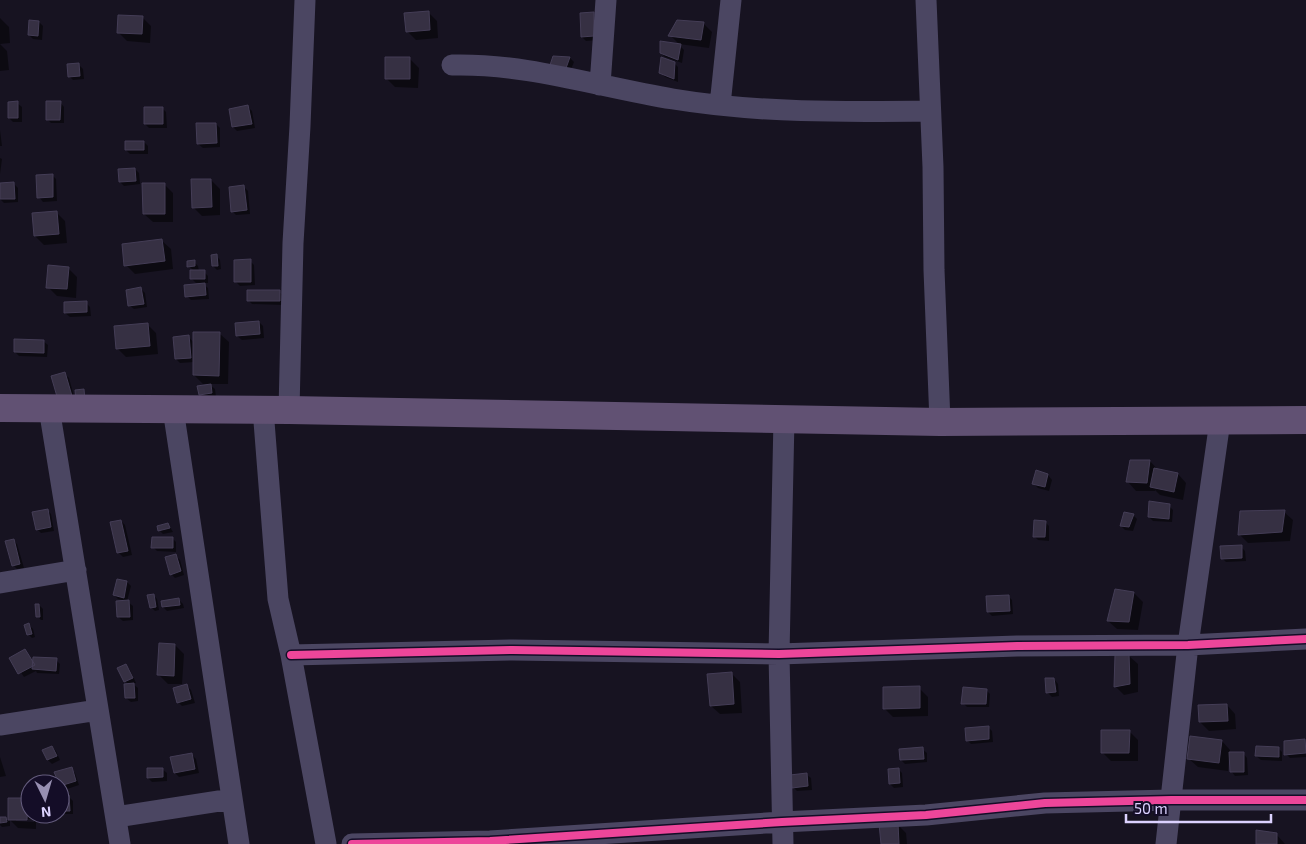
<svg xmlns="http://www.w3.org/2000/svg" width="1306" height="844" font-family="'Exo 2',sans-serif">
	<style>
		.shadow { fill: #0007; fill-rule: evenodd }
		.building { fill: #363043; stroke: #443d56 }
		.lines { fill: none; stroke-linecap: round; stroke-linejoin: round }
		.minor { stroke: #4b4662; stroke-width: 21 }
		.primary { stroke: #615173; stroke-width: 28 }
		.cycleway-casing { stroke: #140d27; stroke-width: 11 }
		.cycleway { stroke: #ed469a; stroke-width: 8 }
	</style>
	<rect width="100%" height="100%" fill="#171321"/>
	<path class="shadow" d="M428,12L437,21L438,38L416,40L407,31Z
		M593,14L597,18L598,40L586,41L582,37Z
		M142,17L151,26L150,43L127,41L119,33Z
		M0,18L9,27L10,43L0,44Z
		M39,22L43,26L42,40L33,39L29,35Z
		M703,23L712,32L709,48L679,44L670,35Z
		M0,44L7,51L9,70L0,71Z
		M680,46L684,50L682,63L665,57L661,53Z
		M553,57L570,58L574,62L569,74Z
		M410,59L419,68L418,88L395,87L386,78Z
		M674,63L678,67V82L665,77L660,72Z
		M79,65L83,69L84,79L73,80L69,76Z
		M60,102L64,107V123H51L47,119Z
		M17,103L22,107V122H13L9,118Z
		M248,107L252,111L255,128L237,131L233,127Z
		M162,108L166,112L167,128H149L145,124Z
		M216,124L220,128V147L203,148L198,144Z
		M0,130L2,146H0Z
		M144,142L148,146V154H130L126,150Z
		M0,158L2,159L0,174Z
		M135,169L139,173L140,184L124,186L120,182Z
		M52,175L56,179L57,201L43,202L39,197Z
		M211,180L220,189V215L202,216L193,207Z
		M0,184H14L18,188V202L4,203L0,199Z
		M164,184L173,193V222H153L144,214Z
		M244,187L248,191L250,214L236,215L232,211Z
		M56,212L65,221L67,243L44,245L35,236Z
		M162,241L171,249L173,269L135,274L126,265Z
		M216,255L220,260L221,269L217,270L213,266Z
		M250,261L254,265L255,285L240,286L236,282Z
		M194,262L198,266L199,271L204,272L208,276V283H202L208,288L209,299L191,300L187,296L202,285V283H196L192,279L194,271L189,266Z
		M68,268L77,277L76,298L57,296L48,287Z
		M141,289L145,293L147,307L134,309L129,305Z
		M279,292L284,296L283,305L252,304L248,300Z
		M86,303L90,307L91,316L70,317L65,313Z
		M259,322L263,326L264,338L242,340L237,336Z
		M147,324L156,333L158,354L126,357L117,348Z
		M220,334L229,342L228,384H203L194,375V362L180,363L176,359L188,336L194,343Z
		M43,341L48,345L47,357L19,356L15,352Z
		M65,374L69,378L75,400H59Z
		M210,385L215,389L216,397L204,398L200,394Z
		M1150,461L1159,471L1178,474L1186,483L1183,500L1160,495L1155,490V491H1136L1128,482Z
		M1048,475L1052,480L1049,491L1038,488L1034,484Z
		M1169,506L1173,510L1172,522L1153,521L1149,517Z
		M47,510L51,514L54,531L41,533L37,529Z
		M1284,512L1293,520L1290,541L1248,543L1240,535Z
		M1133,515L1137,519L1133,531L1125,530L1121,526Z
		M121,521L125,525L132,555L123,557L119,553Z
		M1045,522L1049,526V541L1038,540L1034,536Z
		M168,524L173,532L163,534L159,530Z
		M172,538L176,542V552L157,551L153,547Z
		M13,540L17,544L24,568L17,569L13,565Z
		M1241,547L1245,551L1246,561L1226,562L1222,558Z
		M176,556L180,560L184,575L175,578L171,574Z
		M127,582L131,586L127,601L118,599L114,595Z
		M1116,590L1134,593L1143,602L1138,630L1117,629L1108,621Z
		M153,595L157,599L159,610L155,611L151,607Z
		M1008,596L1012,600L1013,614L992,616L988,612Z
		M179,600L183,604L184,608L167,611L163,607Z
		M128,602L133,606V620L123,621L118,617Z
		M39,605L43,609V620H41L37,616Z
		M29,625L33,629L35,637L32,638L28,634Z
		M175,645L184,654L182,684H168L159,675Z
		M25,650L34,662L56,660L60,664L59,674L37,673L36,671L24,677L11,658Z
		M1129,656L1138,664V692L1124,695L1116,687Z
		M126,666L130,670L136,683L133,684L138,688V701L131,702L126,698L128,685L119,669Z
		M731,673L740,682L742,713L720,714L711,706Z
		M1054,679L1058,684L1059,696L1052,697L1048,693Z
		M187,686L191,690L195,703L182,706L178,702Z
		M919,688L928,697V716L893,717L884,708Z
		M986,690L990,694L989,707H967L963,703Z
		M1227,705L1235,714L1236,729L1209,731L1200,722Z
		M988,727L992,731L993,742L971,744L967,740Z
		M1129,731L1138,740V761H1111L1102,752Z
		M1222,741L1230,750V754L1243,753L1247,758L1248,775L1235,776L1231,771V759L1229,758L1228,771L1198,767L1189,759Z
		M1305,741L1306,757L1290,758L1286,754Z
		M52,747L56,751L60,760L52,764L48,760Z
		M1278,748L1282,752V761L1261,760L1256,756Z
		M922,749L927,753V762L905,764L901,760Z
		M192,755L196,759L199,773L179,777L175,773Z
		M0,757L6,776L0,777Z
		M71,769L75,773L79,785L64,790L60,786L56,773Z
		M162,769L167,773V781L152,782L148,778Z
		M898,769L902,773L903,787L894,788L890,784Z
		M806,774L811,778L812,790L797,791L793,787Z
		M60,797H69L73,801V814H57H60Z
		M10,799H27L30,802V814H36V829L18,828L10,820V826L2,827L0,825V818H6L9,821ZM16,819H34V822L16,821Z
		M897,824L906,833L907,844H882Z
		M1276,834L1285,844H1257Z"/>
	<path class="building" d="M429,11L430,30L406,32L404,13Z
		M594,12V36L581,37L580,13Z
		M118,15L143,16L142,34L117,33Z
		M29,20L39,21L38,36L28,35Z
		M677,20L704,22L701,40L668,36Z
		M660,41L681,44L678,60L660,53Z
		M553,56L570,57L565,71L549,68Z
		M385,57H410V79H385Z
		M661,57L675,62L674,79L659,73Z
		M79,63L80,76L68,77L67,64Z
		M18,101V118H8V102Z
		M46,101H61L60,120H46Z
		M248,105L252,124L232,127L229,109Z
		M144,107H163V124H144Z
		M196,123H216L217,143L197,144Z
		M125,141H144V150H125Z
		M135,168L136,181L119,182L118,169Z
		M53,174V197L37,198L36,175Z
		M191,179H211L212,207L192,208Z
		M14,182L15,199H0V183Z
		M142,183H165V214H143Z
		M244,185L247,210L231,212L229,187Z
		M57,211L59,234L34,236L32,213Z
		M162,239L165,261L124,266L122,244Z
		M217,254L218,266H212L211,255Z
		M251,259V282H234V260Z
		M195,260V266L187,267V261Z
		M48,265L69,267L67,289L46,288Z
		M190,270H205V279H190Z
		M205,283L206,295L185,297L184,285Z
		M141,287L144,304L128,306L126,290Z
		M247,290H280V301H247Z
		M87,301V312L64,313V302Z
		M259,321L260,334L236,336L235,323Z
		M148,323L150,346L116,349L114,326Z
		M193,332H220L219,376L193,375Z
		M189,335L191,358L175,359L173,337Z
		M14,339L44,340V353L14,352Z
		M65,372L72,396L58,400L51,376Z
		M211,384L212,393L199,395L197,386Z
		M84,389L85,401L76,402L75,390Z
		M1130,460H1150L1147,483L1126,482Z
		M1154,468L1178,473L1174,492L1150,487Z
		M1036,470L1048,474L1045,487L1032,484Z
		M1149,501L1170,504L1169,519L1148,517Z
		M48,509L51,527L36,530L32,512Z
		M1285,510L1282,532L1238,535L1240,511Z
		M1124,512L1134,514L1129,527L1120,526Z
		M121,520L128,551L117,553L110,522Z
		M1034,520L1046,521L1045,537H1033Z
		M168,523L170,528L158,531L157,526Z
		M152,537H173V548H151Z
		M14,539L20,564L12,566L5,541Z
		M1242,545V558L1221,559L1220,546Z
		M176,554L181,571L170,575L165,557Z
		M117,579L127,581L124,598L113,595Z
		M1115,589L1134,592L1129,622L1107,621Z
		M154,594L156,607L150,608L147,595Z
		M1009,595L1010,611L987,612L986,596Z
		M179,598L180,605L162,607L161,601Z
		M129,600L130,617H117L116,601Z
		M35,604H39L40,617H36Z
		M29,623L32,634L27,635L24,625Z
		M159,643L175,644L174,676L157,675Z
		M25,649L35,665L18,674L9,658Z
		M1129,654L1130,684L1114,687L1115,655Z
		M33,657L57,658L56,671L32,669Z
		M126,664L133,678L124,682L117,668Z
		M732,672L734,704L710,706L707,674Z
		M1045,678H1054L1056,692L1046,693Z
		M134,683L135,698H125L124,684Z
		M187,684L191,699L177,703L173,688Z
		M920,686V708L883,709V687Z
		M963,687L987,689L986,704H961Z
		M1227,704L1228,721L1199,722L1198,705Z
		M989,726V739L966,741L965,728Z
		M1101,730H1130L1129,753H1101Z
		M1190,736L1222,740L1219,763L1187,759Z
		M1305,739L1306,753L1284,755V741Z
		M52,746L57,756L47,760L42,750Z
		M1256,746L1279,747V757L1255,756Z
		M923,747L924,759L900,760L899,749Z
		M1229,752H1244V772H1230Z
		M192,753L195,769L174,773L170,757Z
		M72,767L76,781L60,786L54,772Z
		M147,768H163V777L147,778Z
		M899,768L900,783L889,784L888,769Z
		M807,773L808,786L792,788L790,775Z
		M69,795L70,811H60V796Z
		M8,798H28L27,820H8Z
		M0,817H6L7,822L0,823Z
		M898,823L899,844H881L879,824Z
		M1256,830L1277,833V844H1256Z"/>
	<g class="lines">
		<path class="minor" d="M926,0L933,167L934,270L940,422
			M452,65C527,63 599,87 673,99C757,113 845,112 930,111
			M600,85L606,0
			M720,105L731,0
			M49,408L120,844
			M173,409L239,844
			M263,409L278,599L291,655L326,844
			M289,410L293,243L300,126L305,0
			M0,583L76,570
			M291,655L513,650L779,654L1017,646L1188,645L1306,639
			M0,725L98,710
			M116,817L232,799
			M352,844L490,841L782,822L926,815L1045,803L1171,800H1306
			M783,844L779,654L784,419
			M1166,844L1188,645L1220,421"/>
		<path class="primary" d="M0,408L289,410L940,422L1306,420"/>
		<defs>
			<path id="cycleway" d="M291,655L513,650L779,654L1017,646L1188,645L1306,639
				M352,844L490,841L782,822L926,815L1045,803L1171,800H1306"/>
		</defs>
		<use href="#cycleway" class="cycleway-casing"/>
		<use href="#cycleway" class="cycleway"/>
	</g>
	<g transform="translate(45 799) rotate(175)"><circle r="24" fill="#140d27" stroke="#645c7d"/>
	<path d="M0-4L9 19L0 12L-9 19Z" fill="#978fb1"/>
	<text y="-8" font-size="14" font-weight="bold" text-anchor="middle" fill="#dcd2ff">N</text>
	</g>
	<path d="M1126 814v8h145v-8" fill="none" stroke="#dcd2ff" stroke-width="2.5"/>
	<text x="1134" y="814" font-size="15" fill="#dcd2ff" stroke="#140d27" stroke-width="4" paint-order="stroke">50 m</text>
</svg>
